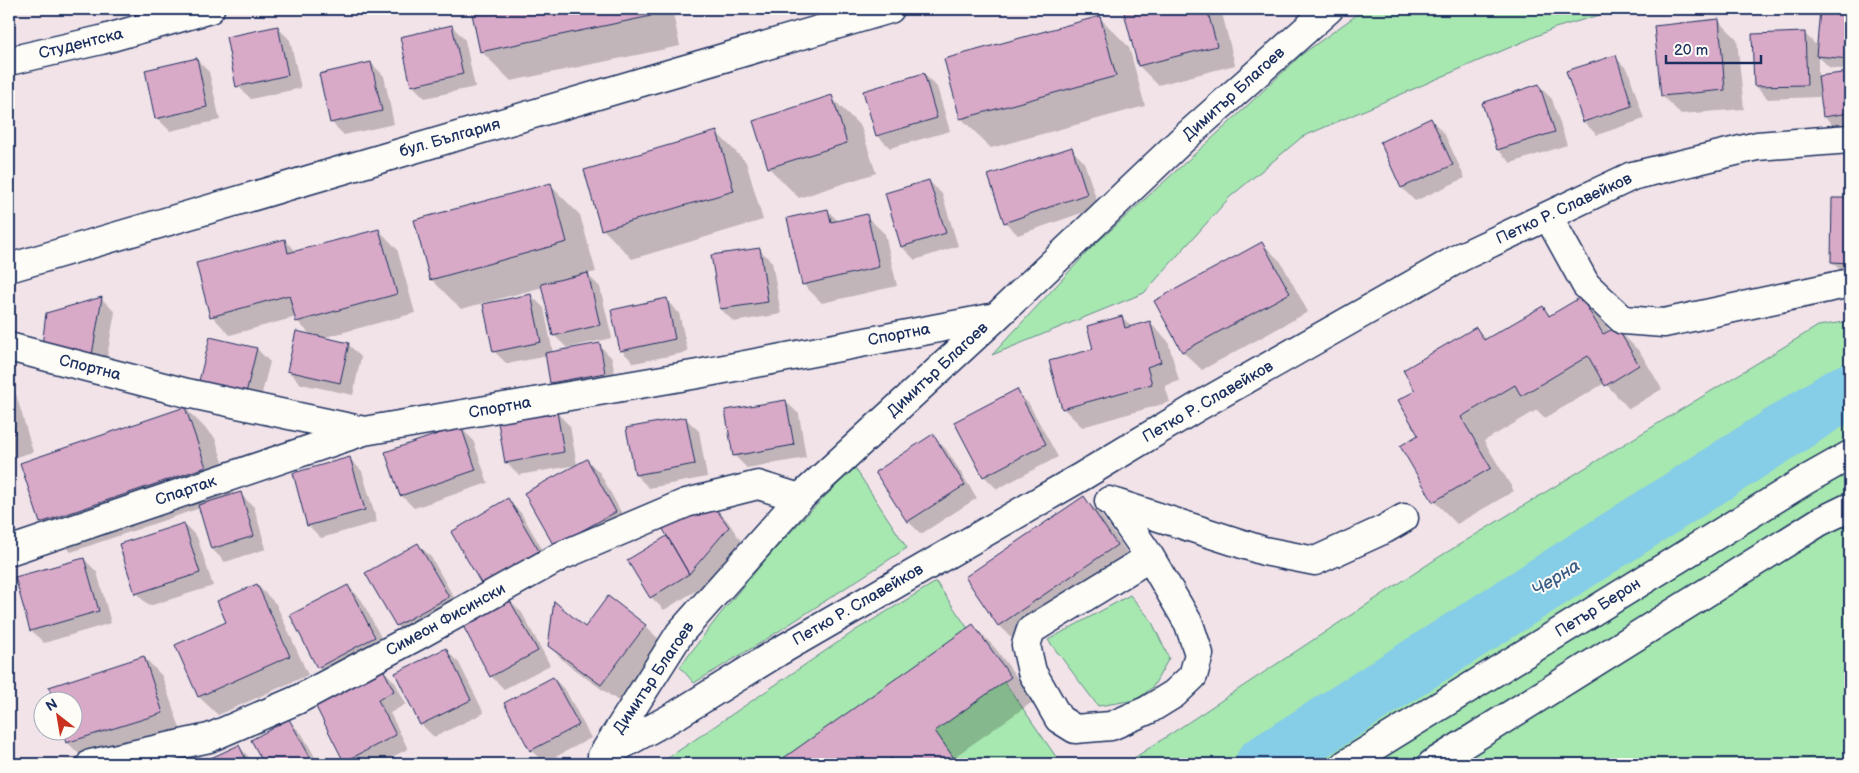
<svg xmlns="http://www.w3.org/2000/svg" width="1859" height="773" font-family="'Balsamiq Sans',sans-serif">
	<style>
		.green { fill: #a7e7b0; stroke: #618b87 }
		.shadow { fill: #0003 }
		.lines { fill: none; stroke-linecap: round; stroke-linejoin: round }
		.river { stroke: #86cde7; stroke-width: 56 }
		.building { fill: #d9a9c8; stroke: #1b2f5e }
		.minor-casing { stroke: #1b2f5e; stroke-width: 31 }
		.tertiary-casing { stroke: #1b2f5e; stroke-width: 31 }
		.secondary-casing { stroke: #1b2f5e; stroke-width: 31 }
		.minor { stroke: #fdfcf7; stroke-width: 28 }
		.tertiary { stroke: #fdfcf7; stroke-width: 28 }
		.secondary { stroke: #fdfcf7; stroke-width: 28 }
		.labels { text-anchor: middle; dominant-baseline: central; stroke-width: 4; stroke-linejoin: round; paint-order: stroke }
		.street-label { font-size: 16px; fill: #1b2f5e; stroke: #fdfcf7 }
		.water-label { font-size: 18px; font-style: italic; fill: #3b5e87; stroke: #fdfcf7 }
	</style>
	<rect width="100%" height="100%" fill="#f2e3e9"/>
	<filter id="ink" filterUnits="userSpaceOnUse"><feTurbulence type="fractalNoise" baseFrequency=".02" numOctaves="2"/><feDisplacementMap in="SourceGraphic" scale="10" xChannelSelector="R" yChannelSelector="G"/><feConvolveMatrix kernelMatrix="1 2 1 2 8 2 1 2 1" color-interpolation-filters="sRGB"/></filter>
	<g filter="url(#ink)">
		<path class="green" d="M1365,9H1620L1555,28L1302,137L1230,197L1144,293L992,355L1092,247L1229,123L1301,55Z
			M1850,321V764H1125L1439,557L1818,326Z
			M855,468L907,548L762,642L694,683L680,667C732,596 790,527 855,468Z
			M936,582L1061,764H659L856,630Z
			M1130,595L1151,620L1169,658L1153,687L1136,700L1098,706L1048,640Z"/>
		<path class="shadow" d="M472,9H672L680,46L511,81L481,51Z
			M1125,9H1221L1235,65L1158,85L1139,66Z
			M1821,9L1850,12V70L1830,68L1818,56V77L1850,73V127L1837,129L1824,116L1821,90H1819V97L1768,99L1755,85L1804,33L1818,47Z
			M1099,17L1129,47L1145,106L991,148L962,119Z
			M1719,21L1737,39L1744,109L1681,114L1662,96Z
			M452,26L465,40L475,87L425,98L412,85Z
			M277,27L290,40L301,88L251,99L238,86Z
			M1615,57L1628,70L1644,119L1597,135L1584,122Z
			M196,59L209,72L220,120L170,131L157,118Z
			M371,63L384,76L394,124L344,135L331,122Z
			M924,74L937,87L950,131L890,148L877,135Z
			M1539,86L1552,99L1567,145L1511,163L1498,150Z
			M831,97L861,127L876,173L799,198L769,168L755,121Z
			M1431,120L1444,133L1465,178L1415,201L1402,188L1381,143Z
			M716,132L746,162L763,220L632,259L603,229Z
			M1071,149L1084,162L1099,207L1018,235L1005,222Z
			M929,181L942,194L958,246L915,260L902,247L886,194Z
			M550,185L580,215L596,272L587,274L600,287L612,338L567,348L554,335L543,287L461,309L431,279Z
			M1833,199L1850,200V280L1832,262Z
			M827,210L839,222L866,216L885,234L897,286L822,303L803,284Z
			M379,230L397,249L415,313L322,338L348,344L361,357L353,395L301,384L288,371L312,336L297,321L296,317L230,335L212,316L284,240L297,252Z
			M1262,243L1281,262L1308,312L1202,370L1183,352L1155,302Z
			M759,249L772,262L781,314L734,322L721,309Z
			M531,295L544,308L553,353L599,345L612,358L617,386L564,395L551,382L547,356L507,364L494,351Z
			M102,299L115,312L105,368L47,314Z
			M1581,299L1604,322L1610,332L1616,328L1640,352L1662,389L1629,409L1605,383L1545,418L1537,410L1484,441L1514,491L1457,524L1434,501L1420,435L1417,391L1476,328L1487,340L1542,307L1551,316Z
			M666,300L679,313L688,352L634,363L621,350Z
			M1122,317L1132,327L1149,322L1168,341L1179,381L1165,386L1170,402L1082,427L1063,408L1095,350Z
			M257,349L270,362L259,405L213,393L200,380Z
			M9,387L16,394L33,452L9,459Z
			M1016,391L1029,404L1058,457L997,489L984,476Z
			M785,401L799,414L806,458L747,468L734,455Z
			M185,408L215,438L234,495L240,494L254,507L266,549L225,562L212,549L200,508L71,552L42,522Z
			M557,413L570,426L577,465L519,475L506,462Z
			M685,418L699,431L707,477L649,488L636,475Z
			M460,427L473,440L488,483L414,508L401,495Z
			M933,436L946,449L977,498L921,534L908,521Z
			M349,458L362,471L377,522L321,538L308,525Z
			M587,460L600,473L628,525L555,546Z
			M1084,498L1102,516L1135,564L1018,644L999,625Z
			M508,500L521,513L551,564L496,597Z
			M713,506L726,519L741,541L702,587L664,610L651,597L668,536Z
			M184,524L197,537L213,586L149,606L136,593Z
			M418,544L431,557L461,610L410,639L397,626L366,573Z
			M84,559L97,572L111,623L44,643L31,630Z
			M257,585L276,604L308,675L218,715L199,697L176,646L228,623Z
			M348,586L361,599L388,651L331,680L318,667Z
			M608,598L645,626L664,644L621,703L568,665L549,646L585,629Z
			M509,600L522,613L550,665L504,689L491,676Z
			M973,625L996,649L1034,701L957,755L964,764H777Z
			M446,650L459,663L484,713L434,737L421,724Z
			M144,657L162,676L181,731L86,761L68,743L64,730H72V700H54L50,688Z
			M382,669L395,682L406,704L390,713L408,749L378,764H348L315,703Z
			M553,678L566,691L591,738L544,763L531,750Z
			M289,721L302,734L319,764H266L252,740Z
			M239,747L252,760L254,764H201Z"/>
		<g class="lines">
			<path class="river" d="M1263,764L1839,396L1850,391"/>
		</g>
		<path class="building" d="M471,9H649L651,16L480,52Z
			M1123,9H1207L1217,46L1138,66Z
			M1820,9L1850,11V59L1816,56Z
			M1100,16L1116,76L960,119L944,59Z
			M1719,19L1725,90L1661,96L1654,26Z
			M452,25L463,74L411,86L400,37Z
			M278,26L288,75L236,87L226,37Z
			M1805,32L1807,85L1754,86L1752,34Z
			M1616,55L1632,106L1583,122L1566,71Z
			M197,58L207,107L155,119L145,70Z
			M371,62L382,111L330,123L319,74Z
			M1850,72V113L1823,117L1818,76Z
			M924,73L937,118L876,136L863,91Z
			M1539,84L1555,132L1497,150L1482,103Z
			M832,95L847,143L768,168L753,121Z
			M1431,118L1453,165L1401,188L1380,142Z
			M717,131L734,191L601,230L584,170Z
			M1072,147L1087,194L1004,223L988,175Z
			M929,180L946,233L901,247L885,193Z
			M551,183L567,242L430,280L414,220Z
			M1832,198H1850V263L1831,262Z
			M828,209L831,222L867,214L879,267L802,285L787,218Z
			M379,229L397,294L296,322L289,295L210,317L196,263L285,239L288,253Z
			M1262,242L1290,293L1182,352L1154,301Z
			M760,248L768,302L720,309L711,255Z
			M588,273L600,325L553,336L541,284Z
			M531,294L541,342L493,352L483,304Z
			M102,297L92,355L42,346L46,313Z
			M1581,297L1603,334L1617,327L1639,365L1605,386L1588,356L1521,396L1515,385L1461,417L1491,468L1433,502L1400,446L1418,435L1398,400L1415,391L1403,370L1476,327L1484,340L1543,306L1549,316Z
			M667,298L675,339L620,351L611,310Z
			M1122,316L1125,328L1150,321L1161,362L1147,367L1152,384L1062,409L1049,361L1093,349L1087,326Z
			M296,331L349,343L340,383L287,371Z
			M210,337L257,348L246,393L199,381Z
			M600,343L605,373L550,383L545,353Z
			M1017,389L1046,444L983,477L954,422Z
			M786,400L794,445L733,456L725,410Z
			M185,407L206,467L40,523L20,463Z
			M557,412L564,452L505,463L498,422Z
			M9,413L15,433L9,435Z
			M686,417L695,464L635,475L626,428Z
			M461,426L476,470L400,496L385,452Z
			M933,434L965,485L907,522L875,472Z
			M350,457L365,510L307,526L293,473Z
			M587,459L616,512L554,546L524,493Z
			M241,492L254,536L211,549L198,505Z
			M1084,496L1117,545L998,626L965,577Z
			M508,498L539,551L482,585L451,532Z
			M713,505L729,527L689,574L660,524Z
			M184,523L200,573L135,594L119,544Z
			M667,536L689,574L650,598L627,560Z
			M418,543L449,597L396,626L365,573Z
			M84,558L99,611L30,631L15,577Z
			M257,584L290,656L198,697L175,645L226,622L217,601Z
			M348,585L375,637L317,668L290,615Z
			M608,596L646,625L601,685L548,646L554,601L585,627Z
			M509,599L538,651L490,677L462,624Z
			M973,624L1011,677L935,731L958,764H896L891,758L882,764H775Z
			M446,648L471,700L420,725L395,673Z
			M144,656L163,713L66,743L62,730H72V700H53L49,687Z
			M382,667L394,691L378,700L396,735L344,762L314,703Z
			M553,677L579,725L530,751L504,703Z
			M289,719L314,764H264L251,740Z
			M239,745L248,764H198Z"/>
		<g class="lines">
			<defs>
				<path id="minor" d="M9,61L101,40L210,9
					M1548,216L1586,285L1623,320L1664,323L1850,283
					M9,347L187,393L364,431L698,374L996,317
					M1109,501L1264,551L1315,561L1385,529L1404,518
					M1113,503L1150,557L1031,630L1026,645L1032,672L1059,719L1075,729L1111,726L1148,710L1174,694L1193,676L1199,654L1189,624L1150,557
					M9,551L364,431
					M604,753L680,633L800,498L996,317L1182,140L1329,9
					M602,756L678,714L778,652L1081,477L1199,406L1461,257L1632,176L1757,146L1850,139
					M91,764L209,738L297,700L417,636L561,556L686,503L758,485L800,498"/>
				<path id="tertiary" d="M9,268L890,9"/>
				<path id="secondary" d="M1346,764L1804,481L1850,455
					M1432,764L1819,522L1850,507"/>
			</defs>
			<use href="#minor" class="minor-casing"/>
			<use href="#tertiary" class="tertiary-casing"/>
			<use href="#secondary" class="secondary-casing"/>
			<use href="#minor" class="minor"/>
			<use href="#tertiary" class="tertiary"/>
			<use href="#secondary" class="secondary"/>
		</g>
	</g>
	<g class="labels">
		<g class="street-label">
			<text transform="translate(81 44) rotate(-14)">Студентска</text>
			<text transform="translate(1234 94) rotate(-42)">Димитър Благоев</text>
			<text transform="translate(450 138) rotate(-16)">бул. България</text>
			<text transform="translate(1564 209) rotate(-25)">Петко Р. Славейков</text>
			<text transform="translate(899 335) rotate(-11)">Спортна</text>
			<text transform="translate(90 368) rotate(14)">Спортна</text>
			<text transform="translate(938 370) rotate(-43)">Димитър Благоев</text>
			<text transform="translate(1208 402) rotate(-30)">Петко Р. Славейков</text>
			<text transform="translate(500 408) rotate(-10)">Спортна</text>
			<text transform="translate(186 491) rotate(-19)">Спартак</text>
			<text transform="translate(858 605) rotate(-30)">Петко Р. Славейков</text>
			<text transform="translate(1598 608) rotate(-32)">Петър Берон</text>
			<text transform="translate(446 620) rotate(-29)">Симеон Фисински</text>
			<text transform="translate(654 678) rotate(-56)">Димитър Благоев</text>
		</g>
		<g class="water-label">
			<text transform="translate(1556 578) rotate(-32)">Черна</text>
		</g>
	</g>
	<rect width="1859" height="773" fill="none" stroke="#fdfcf7" stroke-width="30"/>
	<rect x="15" y="15" width="1829" height="743" fill="none" stroke="#1b2f5e" stroke-width="2" filter="url(#ink)"/>
	<g transform="translate(58 716) rotate(329)"><circle r="24" fill="#fdfcf7" stroke="#a3aaba"/>
	<path d="M0-4L9 19L0 12L-9 19Z" fill="#c8321e"/>
	<text y="-8" font-size="14" font-weight="bold" text-anchor="middle" fill="#1b2f5e">N</text>
	</g>
	<path d="M1666 55v8h95v-8" fill="none" stroke="#1b2f5e" stroke-width="2.5"/>
	<text x="1674" y="55" font-size="15" fill="#1b2f5e" stroke="#fdfcf7" stroke-width="4" paint-order="stroke">20 m</text>
</svg>
